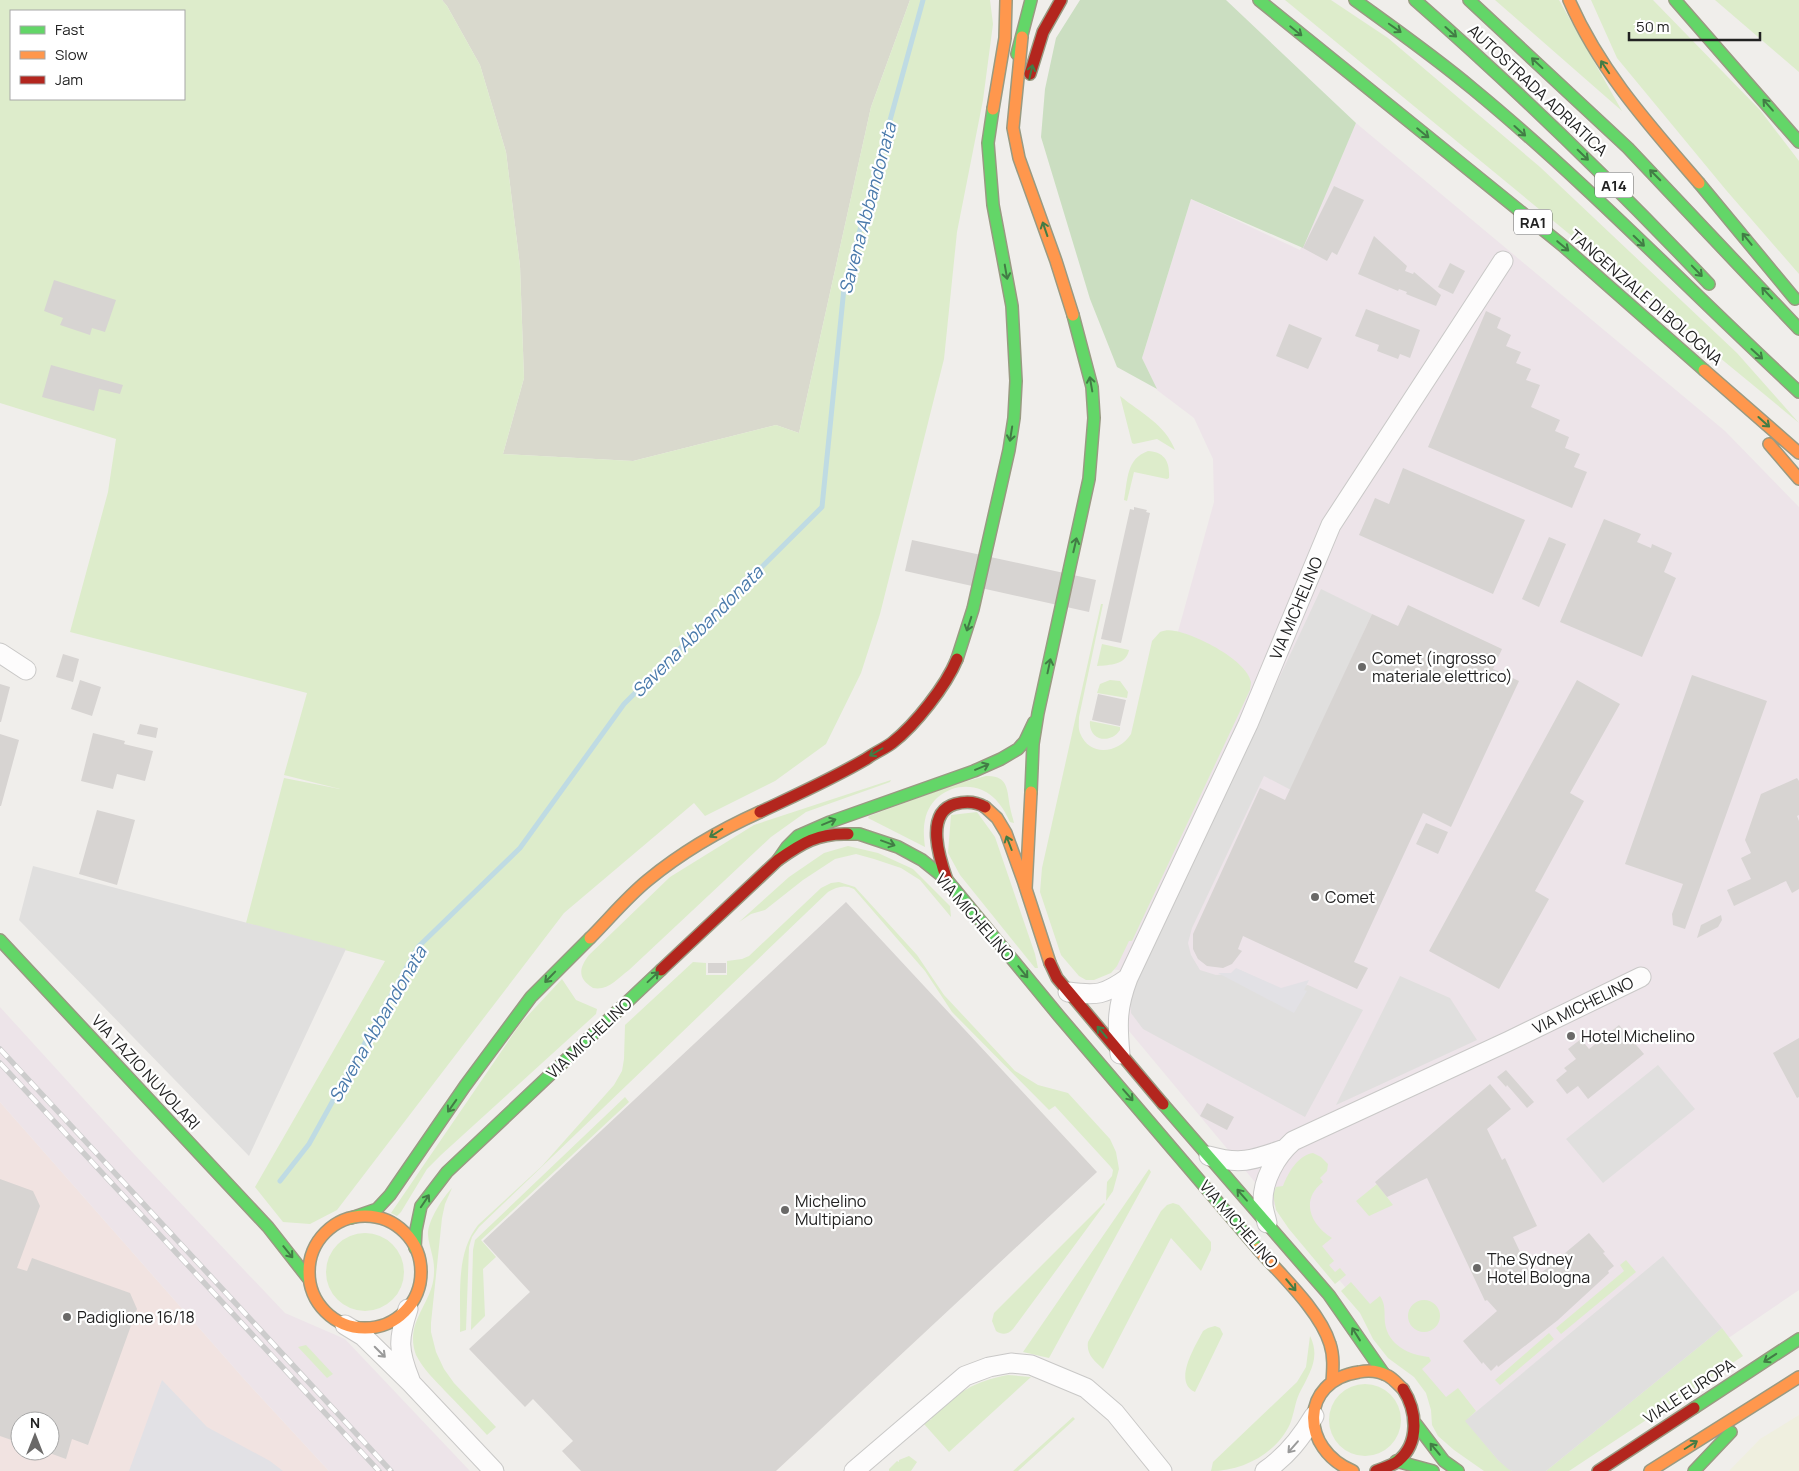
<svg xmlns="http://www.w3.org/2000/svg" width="1799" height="1471" font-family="Manrope,sans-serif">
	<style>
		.commercial { fill: #f1e3e1; fill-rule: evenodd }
		.industrial { fill: #ede4e9 }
		.construction { fill: #d9d9cd }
		.farmland { fill: #efefdf }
		.grass { fill: #ddeccb; fill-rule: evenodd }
		.forest { fill: #cbdec1 }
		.parking { fill: #e0dfde }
		.plaza { fill: #e2e1e5 }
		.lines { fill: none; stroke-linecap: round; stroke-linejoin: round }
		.stream { stroke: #bfdbe3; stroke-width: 5 }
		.building { fill: #d7d4d2 }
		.street-casing { stroke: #c9c8c7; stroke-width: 21 }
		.fast-casing { stroke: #999a82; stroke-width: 14 }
		.slow-casing { stroke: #999a82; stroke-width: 14 }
		.jam-casing { stroke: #999a82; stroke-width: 14 }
		.street { stroke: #fdfcfc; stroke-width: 19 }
		.fast { stroke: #63d668; stroke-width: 11 }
		.slow { stroke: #ff974d; stroke-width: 11 }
		.jam { stroke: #b3261e; stroke-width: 11 }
		.rail-casing { stroke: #ccc; stroke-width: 5.5 }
		.rail { stroke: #fff; stroke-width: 4; stroke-dasharray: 11; stroke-linecap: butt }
		.oneway { stroke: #427c45 }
		.oneway2 { stroke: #9a9a9a }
		.poi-dot { fill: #6a6968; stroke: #fff; stroke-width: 2 }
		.labels { text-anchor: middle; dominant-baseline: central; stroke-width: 4.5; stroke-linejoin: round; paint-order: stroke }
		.shield { fill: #fff; stroke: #646464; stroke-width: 1 }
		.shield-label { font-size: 15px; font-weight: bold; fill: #222 }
		.street-label { font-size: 16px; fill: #222; stroke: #fff }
		.poi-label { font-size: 16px; fill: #222; stroke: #fff; text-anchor: start }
		.water-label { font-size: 18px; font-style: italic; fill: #4a7aab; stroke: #fff }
	</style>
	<rect width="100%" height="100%" fill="#f0eeeb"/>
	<path class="commercial" d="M0,1102L245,1380L329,1471H0ZM20,1421H50V1451H20Z"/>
	<path class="industrial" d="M1356,123L1725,431L1799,507V1290L1665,1381L1546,1471H1491L1399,1349L1275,1206L1129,1031L1125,999L1119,970L1092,968L1105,780L1154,718L1214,502L1213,459L1194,418L1157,390L1142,358L1191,199L1300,250Z
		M0,1007L133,1153L285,1313L345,1339L470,1471H329L245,1380L0,1102Z"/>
	<path class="construction" d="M442,0H910L871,107L799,433L776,425L633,461L503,454L524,378L520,266L506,152L480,65L447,6Z"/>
	<path class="farmland" d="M1799,1415V1471H1729L1760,1439Z"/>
	<path class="grass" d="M0,0H442L447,6L480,65L506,152L520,266L524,378L503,454L633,461L776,425L799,433L871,107L910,0H990L993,24L983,100L957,232L944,359L880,614L861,673L826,744L775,781L705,816L694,803L564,913L337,1210L310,1224L283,1222L255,1187L385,961L246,923L284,778L340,789L284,775L307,693L70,632L108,492L116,439L0,403ZM11,11H184V99H11Z
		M1285,0H1331L1388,38L1540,167L1737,353L1799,423Z
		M1495,0H1559L1622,111Z
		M1591,0H1653L1760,110L1799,161V274L1726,190L1617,58Z
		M1715,0H1799V72Z
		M1120,396C1141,413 1165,424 1175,450L1157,439L1134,444L1132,443Z
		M1148,451C1165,452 1170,462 1169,478L1167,479L1134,472L1127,501L1124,500C1128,479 1126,459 1148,451Z
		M1101,604H1103L1079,717C1079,722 1078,728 1080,733C1090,758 1119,753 1131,734L1152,641L1160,632C1165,630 1170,630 1175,631C1195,634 1247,660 1251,682C1251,685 1250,687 1250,690L1132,941H1129L1117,966L1111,973L1094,980H1086L1079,976L1061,955L1040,892L1042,868Z
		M1102,644L1129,650C1126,665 1110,665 1097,666Z
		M1110,680L1120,681L1128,692L1127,698L1097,693L1100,684Z
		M1090,721L1120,727V730C1110,745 1088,740 1090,721Z
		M986,776C1009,775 1007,791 1010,807C1011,813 1013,818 1014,823L1010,822C1004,809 996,796 982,790C958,780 930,794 925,820C923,829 924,839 925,847L868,818L869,816L956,784Z
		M891,780L890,782L806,812L771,837L629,970C617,979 608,991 593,988C577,978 579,968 589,955L670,877L754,825Z
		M977,812L995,837L1035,954L1038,968H1035L960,875L948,853L951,815Z
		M848,846L878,853L913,869L950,906L951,917L920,880L901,868L874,859L856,854L835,859L803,880L765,910L751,914L739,922L789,877L824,853Z
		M839,882L855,887L917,955L944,995L1015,1071L1038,1085L1068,1093L1110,1139L1116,1152L1119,1169L1113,1191L1106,1201L1107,1182L1112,1176L1113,1170L1110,1166L1055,1106L1049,1110L952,1012L925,971L854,889C844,884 837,887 828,892L479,1227L472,1237L469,1247L466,1330L460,1332C461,1297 455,1254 478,1225L542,1166L614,1085L622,1071L624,1059L625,1025L693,962L706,963V975H727V961L742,959L749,956L821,888L831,883Z
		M562,979L576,1000L597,1009L596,1014L441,1155L427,1169L401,1212L397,1216L391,1213L520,1024Z
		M625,1097L629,1102L481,1240L496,1257L483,1269L485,1316L471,1330L473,1250L475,1240Z
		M1313,1153L1321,1157L1328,1164L1327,1171L1320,1178L1323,1182C1300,1200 1310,1224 1332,1238L1322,1246L1334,1261L1329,1265L1335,1272L1340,1268L1346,1275L1335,1284L1289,1229L1276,1210L1273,1195L1276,1187L1283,1186C1288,1173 1298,1155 1313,1153Z
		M1149,1169L1151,1172L1049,1358L1023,1352Z
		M1377,1184L1393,1205L1369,1216L1356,1201Z
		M452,1188L445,1204L442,1218L431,1323V1332L436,1352L444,1369L454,1383L496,1427L487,1435C473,1420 459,1405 445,1391C435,1380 423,1369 416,1355C413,1347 412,1338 414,1329C419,1309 434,1294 434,1272C435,1259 429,1247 428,1235C427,1222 443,1197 452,1188Z
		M1104,1203L1105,1204L1013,1329C1007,1335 1002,1335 996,1331L992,1321L994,1313Z
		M1173,1203L1179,1205L1211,1242V1250L1201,1271L1171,1238L1103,1369C1095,1361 1086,1355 1088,1342L1161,1211L1167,1205Z
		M326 1272a39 39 0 1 1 78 0a39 39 0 1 1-78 0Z
		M1626,1260L1636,1272L1561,1334L1556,1328L1624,1271L1620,1265Z
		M1351,1282L1370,1304L1380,1296C1386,1305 1384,1312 1385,1323C1388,1345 1409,1355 1429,1357L1431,1361L1422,1369L1446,1397L1458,1388L1476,1411L1466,1421L1498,1460L1512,1471H1484L1454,1450L1438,1436L1432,1425L1431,1410L1426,1393L1414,1377L1388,1358L1373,1339L1360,1313L1341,1291Z
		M1408 1316a16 16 0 1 1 32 0a16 16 0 1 1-32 0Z
		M1215,1326L1220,1328L1223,1334L1195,1392C1172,1382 1196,1345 1203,1331L1208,1328Z
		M1722,1328L1743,1356L1569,1471H1546Z
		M1549,1333L1554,1339L1500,1385L1495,1380Z
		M1310,1336C1321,1358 1309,1374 1299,1394C1295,1403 1294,1414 1290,1424C1276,1454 1242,1471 1211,1471L1213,1462L1297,1382L1306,1367Z
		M306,1345L333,1374L327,1378L298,1347Z
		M1008,1375L1031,1377L949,1452L924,1424L929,1419L931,1420L932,1416C959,1392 972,1382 1008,1375Z
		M1329 1420a36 36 0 1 1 72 0a36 36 0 1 1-72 0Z
		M1073,1417L1075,1419L1018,1471H1013Z
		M909,1456L917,1462L911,1471H889V1469L897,1461L899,1462V1460Z"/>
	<path class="forest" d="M1080,0H1226L1356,123L1303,248L1191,199L1142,358L1157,389L1117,367L1090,299L1041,137L1045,89L1056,38Z"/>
	<path class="parking" d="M1321,589L1372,614L1291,790L1264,776L1192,928L1188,943L1191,955L1200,970L1216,975L1229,974L1240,970L1280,990L1308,985L1363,1010L1305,1117L1143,1029L1131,1013L1130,994Z
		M33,866L346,949L249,1156L19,920Z
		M1400,976L1450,998L1477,1040L1336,1105Z
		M1658,1065L1695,1109L1603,1183L1566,1139Z
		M1663,1256L1722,1328L1546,1471H1512L1508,1469L1498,1460L1465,1421Z"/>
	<path class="plaza" d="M1236,968L1281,988L1309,980L1304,990L1307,991L1294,1013L1218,973H1231Z
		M162,1380L207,1427L270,1461L283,1471H129Z"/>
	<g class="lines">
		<path class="stream" d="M280,1181L309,1144L418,947L520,848L624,704L822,507L844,288L923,0"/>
	</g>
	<path class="building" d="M1334,186L1364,200L1337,255L1332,252L1327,261L1303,248Z
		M1374,236L1407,266L1405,271L1413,274L1414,272L1441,295L1436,306L1406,294L1407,292L1399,289L1398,291L1358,274Z
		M1450,263L1465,271L1453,294L1438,287Z
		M54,280L116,300L105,332L92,328L90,335L60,325L63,318L44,311Z
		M1366,309L1420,330L1410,358L1400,354L1398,359L1377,351L1379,345L1355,336Z
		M1486,311L1501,318L1497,328L1511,335L1506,346L1521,352L1516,363L1531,369L1526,380L1540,385L1531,407L1560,420L1555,431L1569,437L1565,448L1580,454L1574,467L1587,472L1572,508L1428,447Z
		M1289,324L1322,338L1308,369L1276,356Z
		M51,365L123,385L120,394L99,389L94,411L42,397Z
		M1403,468L1525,520L1493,594L1359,535L1375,498L1389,504Z
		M1134,507L1147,510L1146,512L1150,513L1121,643L1101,639L1130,509L1134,510Z
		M1604,519L1641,534L1637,542L1651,548L1652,544L1672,553L1664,572L1676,578L1642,657L1560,622Z
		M1549,537L1566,544L1539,607L1522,599Z
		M912,540L1096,580L1089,612L905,571Z
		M1408,605L1502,649L1493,669L1519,681L1451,827L1423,813L1354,962L1368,968L1357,989L1243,936L1238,949L1242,951L1232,964L1223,968L1207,966L1198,959L1193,949V934L1260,788L1285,800L1372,614L1398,626Z
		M63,654L79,659L73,682L56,677Z
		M1692,675L1767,701L1685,929L1673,925L1672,914L1683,884L1625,864Z
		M80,680L101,687L92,716L71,709Z
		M1577,680L1620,704L1570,793L1584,801L1535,891L1549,899L1499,989L1429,951Z
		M0,684L10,687L1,722H0Z
		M1098,694L1126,700L1120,726L1092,720Z
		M140,724L158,728L156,738L137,734Z
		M93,733L125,741L124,744L153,751L145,781L117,774L113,789L81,781Z
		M0,734L19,740L1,806H0Z
		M1797,778L1799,781V815L1797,816L1799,821V889L1792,893L1786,881L1734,906L1727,890L1751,879L1741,858L1751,853L1745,840L1761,794Z
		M97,810L135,820L117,885L79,874Z
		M1426,823L1448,832L1438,854L1416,844Z
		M846,902L1097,1172L776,1471H581L562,1451L573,1441L533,1399L525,1407L469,1349L530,1292L483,1241Z
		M1721,915L1722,920L1718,927L1697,938L1701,925Z
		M708,963H726V973H708Z
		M1619,1025L1644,1054L1588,1099L1578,1086L1567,1094L1556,1080L1567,1071L1564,1068L1576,1059L1568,1049L1581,1039L1589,1049Z
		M1799,1038V1097L1797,1098L1773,1053Z
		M1506,1070L1534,1102L1527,1108L1507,1085L1506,1087L1497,1077Z
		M1490,1084L1511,1109L1487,1129L1502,1160L1505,1158L1537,1226L1513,1237L1532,1277L1534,1279L1589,1233L1605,1252L1603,1253L1614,1266L1608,1271L1609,1273L1558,1320L1498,1367L1497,1365L1491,1371L1483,1362L1482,1364L1463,1341L1497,1311L1487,1300L1485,1301L1427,1178L1387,1197L1375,1182Z
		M1207,1103L1234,1117L1227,1130L1200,1116Z
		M0,1179L33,1191L40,1206L17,1268L27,1271L32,1258L130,1293L137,1309L88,1445L72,1439L66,1459L44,1451H50V1421H20V1443L0,1436Z"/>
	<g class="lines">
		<defs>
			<path id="street" d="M0,653L26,670
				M1068,992C1097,996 1104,995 1128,978
				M1120,1054C1117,1023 1117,1007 1128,978L1248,724L1331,525L1503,261
				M1209,1156C1240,1165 1253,1160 1282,1150
				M1267,1223C1266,1217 1263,1210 1263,1204C1262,1180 1276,1156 1293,1141L1509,1041L1641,977
				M408,1309C398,1339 398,1350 410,1380
				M345,1325L363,1336L411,1383L494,1471
				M854,1471L965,1376L989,1367L1011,1363L1031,1365L1086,1388L1115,1413L1162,1471
				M1265,1471C1287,1456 1301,1438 1314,1416"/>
			<path id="fast" d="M1259,0L1562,245L1704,370
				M1355,0C1395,29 1435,57 1473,89C1587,183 1690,291 1799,392
				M1415,0C1518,90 1615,185 1709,284
				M1469,0L1628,148L1799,329
				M1675,0L1799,142
				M1017,54L1031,0
				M1699,183L1795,299
				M957,659L973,609L1009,450L1014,418L1016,381L1012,306L993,205L988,143L993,109
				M1031,792L1033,744L1038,713L1089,479L1094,418L1092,387L1073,315
				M848,834H859L898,847L922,860L947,880L1059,1016L1258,1249
				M778,860L787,847L798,836L830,822L974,771L1001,759L1018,749L1025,741L1034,722
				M0,940L268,1227L308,1278
				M1163,1104L1329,1295L1384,1374
				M351,1218L377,1209L390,1195L465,1086L531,997L590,938
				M415,1248L416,1230L421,1206L447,1172L661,970
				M1694,1408L1799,1339
				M1416,1424L1444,1461L1458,1471
				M1396,1461L1433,1471
				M1694,1471L1731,1432"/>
			<path id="slow" d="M1569,0C1600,71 1649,125 1699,183
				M1022,37L1013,128L1019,158L1056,261L1073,315
				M993,109L1005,38L1006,0
				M1704,370L1799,453
				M1769,444L1799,479
				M985,807L997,818L1006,833L1024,883L1050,963
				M1026,889L1031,792
				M590,938C609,919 627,897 648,880C682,852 720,830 760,812
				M309 1272a56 56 0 1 1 112 0a56 56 0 1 1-112 0Z
				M1258,1249C1281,1275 1320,1311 1330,1344C1334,1356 1333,1369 1332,1382
				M1353,1471C1300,1449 1299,1381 1359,1372C1369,1370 1379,1371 1388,1376C1394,1379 1398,1385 1403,1389
				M1650,1471L1799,1377"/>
			<path id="jam" d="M1030,74L1043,32L1061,0
				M760,812C796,795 832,779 866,759C874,753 884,749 892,743C915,725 946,686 957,659
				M947,880C940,860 924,813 955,804C966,801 975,801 985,807
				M1050,963L1057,978L1163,1104
				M661,970L778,860C802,843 818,833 848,834
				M1376,1471C1383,1468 1392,1466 1398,1461C1420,1443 1417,1411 1403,1389
				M1598,1471L1694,1408"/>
		</defs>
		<use href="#street" class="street-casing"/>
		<use href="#fast" class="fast-casing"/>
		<use href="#slow" class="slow-casing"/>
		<use href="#jam" class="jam-casing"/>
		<use href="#street" class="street"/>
		<use href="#fast" class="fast"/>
		<use href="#slow" class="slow"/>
		<use href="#jam" class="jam"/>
		<defs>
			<path id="rail" d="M0,1049L391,1471
				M0,1063L379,1471"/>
		</defs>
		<use href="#rail" class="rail-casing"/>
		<use href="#rail" class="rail"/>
	</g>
	<defs><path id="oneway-shaft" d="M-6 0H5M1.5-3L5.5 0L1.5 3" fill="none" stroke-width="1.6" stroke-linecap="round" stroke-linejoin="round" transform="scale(1.25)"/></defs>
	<g class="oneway">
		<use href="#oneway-shaft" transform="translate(1395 28) rotate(35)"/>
		<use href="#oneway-shaft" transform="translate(1296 31) rotate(39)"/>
		<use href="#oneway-shaft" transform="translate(1451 32) rotate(42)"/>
		<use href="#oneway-shaft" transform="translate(1537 63) rotate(-137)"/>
		<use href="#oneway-shaft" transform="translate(1605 67) rotate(-124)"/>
		<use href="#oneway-shaft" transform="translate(1031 72) rotate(-77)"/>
		<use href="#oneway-shaft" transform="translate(1768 105) rotate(-131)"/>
		<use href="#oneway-shaft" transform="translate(1520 131) rotate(42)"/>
		<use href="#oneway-shaft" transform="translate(1423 133) rotate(39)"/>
		<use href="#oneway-shaft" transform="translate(1583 155) rotate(44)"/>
		<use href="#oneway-shaft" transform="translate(1655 175) rotate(-135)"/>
		<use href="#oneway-shaft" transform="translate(1045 229) rotate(-109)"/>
		<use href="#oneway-shaft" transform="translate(1747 239) rotate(-129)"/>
		<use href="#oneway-shaft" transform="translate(1639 241) rotate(44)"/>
		<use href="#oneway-shaft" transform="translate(1563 246) rotate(40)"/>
		<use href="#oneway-shaft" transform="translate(1697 271) rotate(46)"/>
		<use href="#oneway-shaft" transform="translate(1006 272) rotate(80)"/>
		<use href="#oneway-shaft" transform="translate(1767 293) rotate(-133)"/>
		<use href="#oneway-shaft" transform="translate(1757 354) rotate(42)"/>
		<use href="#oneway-shaft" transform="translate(1091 384) rotate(-100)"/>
		<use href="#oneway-shaft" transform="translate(1764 422) rotate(42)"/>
		<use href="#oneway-shaft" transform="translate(1011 434) rotate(99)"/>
		<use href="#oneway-shaft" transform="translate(1075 545) rotate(-77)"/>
		<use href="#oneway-shaft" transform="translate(969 624) rotate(108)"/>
		<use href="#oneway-shaft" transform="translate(1049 666) rotate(-78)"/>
		<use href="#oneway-shaft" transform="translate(876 752) rotate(150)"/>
		<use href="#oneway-shaft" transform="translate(982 767) rotate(-23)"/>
		<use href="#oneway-shaft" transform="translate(829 822) rotate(-22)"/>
		<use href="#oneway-shaft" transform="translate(716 833) rotate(148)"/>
		<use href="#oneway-shaft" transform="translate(888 843) rotate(20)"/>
		<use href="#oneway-shaft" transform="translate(1009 843) rotate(-111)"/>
		<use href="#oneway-shaft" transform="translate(1023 972) rotate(51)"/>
		<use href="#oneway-shaft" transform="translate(550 977) rotate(134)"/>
		<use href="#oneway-shaft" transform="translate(653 977) rotate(-43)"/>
		<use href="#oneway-shaft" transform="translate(1102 1032) rotate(-130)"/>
		<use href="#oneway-shaft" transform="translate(1128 1095) rotate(49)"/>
		<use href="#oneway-shaft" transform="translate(452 1106) rotate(125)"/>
		<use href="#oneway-shaft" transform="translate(1242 1195) rotate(-131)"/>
		<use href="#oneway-shaft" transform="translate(425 1201) rotate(-56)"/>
		<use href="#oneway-shaft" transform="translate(288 1252) rotate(51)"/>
		<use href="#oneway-shaft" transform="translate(1291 1285) rotate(50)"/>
		<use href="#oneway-shaft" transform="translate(1356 1334) rotate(-122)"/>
		<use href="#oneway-shaft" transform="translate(1770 1358) rotate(147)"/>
		<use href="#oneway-shaft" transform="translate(1691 1445) rotate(-32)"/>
		<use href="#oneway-shaft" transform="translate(1435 1449) rotate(-130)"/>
	</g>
	<g class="oneway2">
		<use href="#oneway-shaft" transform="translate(380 1352) rotate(45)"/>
		<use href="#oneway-shaft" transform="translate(1293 1447) rotate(131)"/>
	</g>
	<g class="poi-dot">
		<circle cx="1362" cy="667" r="5"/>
		<circle cx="1315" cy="897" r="5"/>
		<circle cx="1571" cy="1036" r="5"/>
		<circle cx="785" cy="1210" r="5"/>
		<circle cx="1477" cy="1268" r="5"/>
		<circle cx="67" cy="1317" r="5"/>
	</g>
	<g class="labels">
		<g class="shield">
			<rect x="1595" y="172.5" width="38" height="25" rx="4"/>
			<rect x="1514" y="209.5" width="38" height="25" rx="4"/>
		</g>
		<g class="shield-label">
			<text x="1614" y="185">A14</text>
			<text x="1533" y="222">RA1</text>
		</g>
		<g class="street-label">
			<text transform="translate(1538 90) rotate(43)">AUTOSTRADA ADRIATICA</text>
			<text transform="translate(1646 297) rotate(41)">TANGENZIALE DI BOLOGNA</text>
			<text transform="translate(1296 608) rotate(-67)">VIA MICHELINO</text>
			<text transform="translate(975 917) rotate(49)">VIA MICHELINO</text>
			<text transform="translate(1583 1005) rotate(-26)">VIA MICHELINO</text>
			<text transform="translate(589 1038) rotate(-43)">VIA MICHELINO</text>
			<text transform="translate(146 1072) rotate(47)">VIA TAZIO NUVOLARI</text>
			<text transform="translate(1239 1224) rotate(49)">VIA MICHELINO</text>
			<text transform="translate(1689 1391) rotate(-33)">VIALE EUROPA</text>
		</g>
		<g class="poi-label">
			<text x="1372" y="658">Comet (ingrosso<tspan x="1372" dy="18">materiale elettrico)</tspan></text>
			<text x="1325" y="897">Comet</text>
			<text x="1581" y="1036">Hotel Michelino</text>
			<text x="795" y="1201">Michelino<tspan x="795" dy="18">Multipiano</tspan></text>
			<text x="1487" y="1259">The Sydney<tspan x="1487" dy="18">Hotel Bologna</tspan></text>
			<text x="77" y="1317">Padiglione 16/18</text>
		</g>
		<g class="water-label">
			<text transform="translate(867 208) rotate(-75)">Savena Abbandonata</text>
			<text transform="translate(697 631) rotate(-45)">Savena Abbandonata</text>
			<text transform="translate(377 1024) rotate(-60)">Savena Abbandonata</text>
		</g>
	</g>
	<rect x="10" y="10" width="175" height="90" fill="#ffffff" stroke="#a7a7a7"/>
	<rect x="20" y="26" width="25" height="8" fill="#63d668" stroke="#a7a7a7"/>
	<text x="55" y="35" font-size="15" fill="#222222">Fast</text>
	<rect x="20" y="51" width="25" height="8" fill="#ff974d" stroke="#a7a7a7"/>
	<text x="55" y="60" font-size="15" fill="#222222">Slow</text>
	<rect x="20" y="76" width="25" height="8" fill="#b3261e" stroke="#a7a7a7"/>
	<text x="55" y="85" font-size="15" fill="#222222">Jam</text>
	<g transform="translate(35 1436)"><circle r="24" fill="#ffffff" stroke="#a7a7a7"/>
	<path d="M0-4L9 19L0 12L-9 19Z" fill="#6a6968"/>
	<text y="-8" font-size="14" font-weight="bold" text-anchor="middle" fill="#222222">N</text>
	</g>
	<path d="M1629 32v8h131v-8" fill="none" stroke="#222222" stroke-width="2.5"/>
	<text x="1636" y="32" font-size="15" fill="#222222" stroke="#ffffff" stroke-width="4" paint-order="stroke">50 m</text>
</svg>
